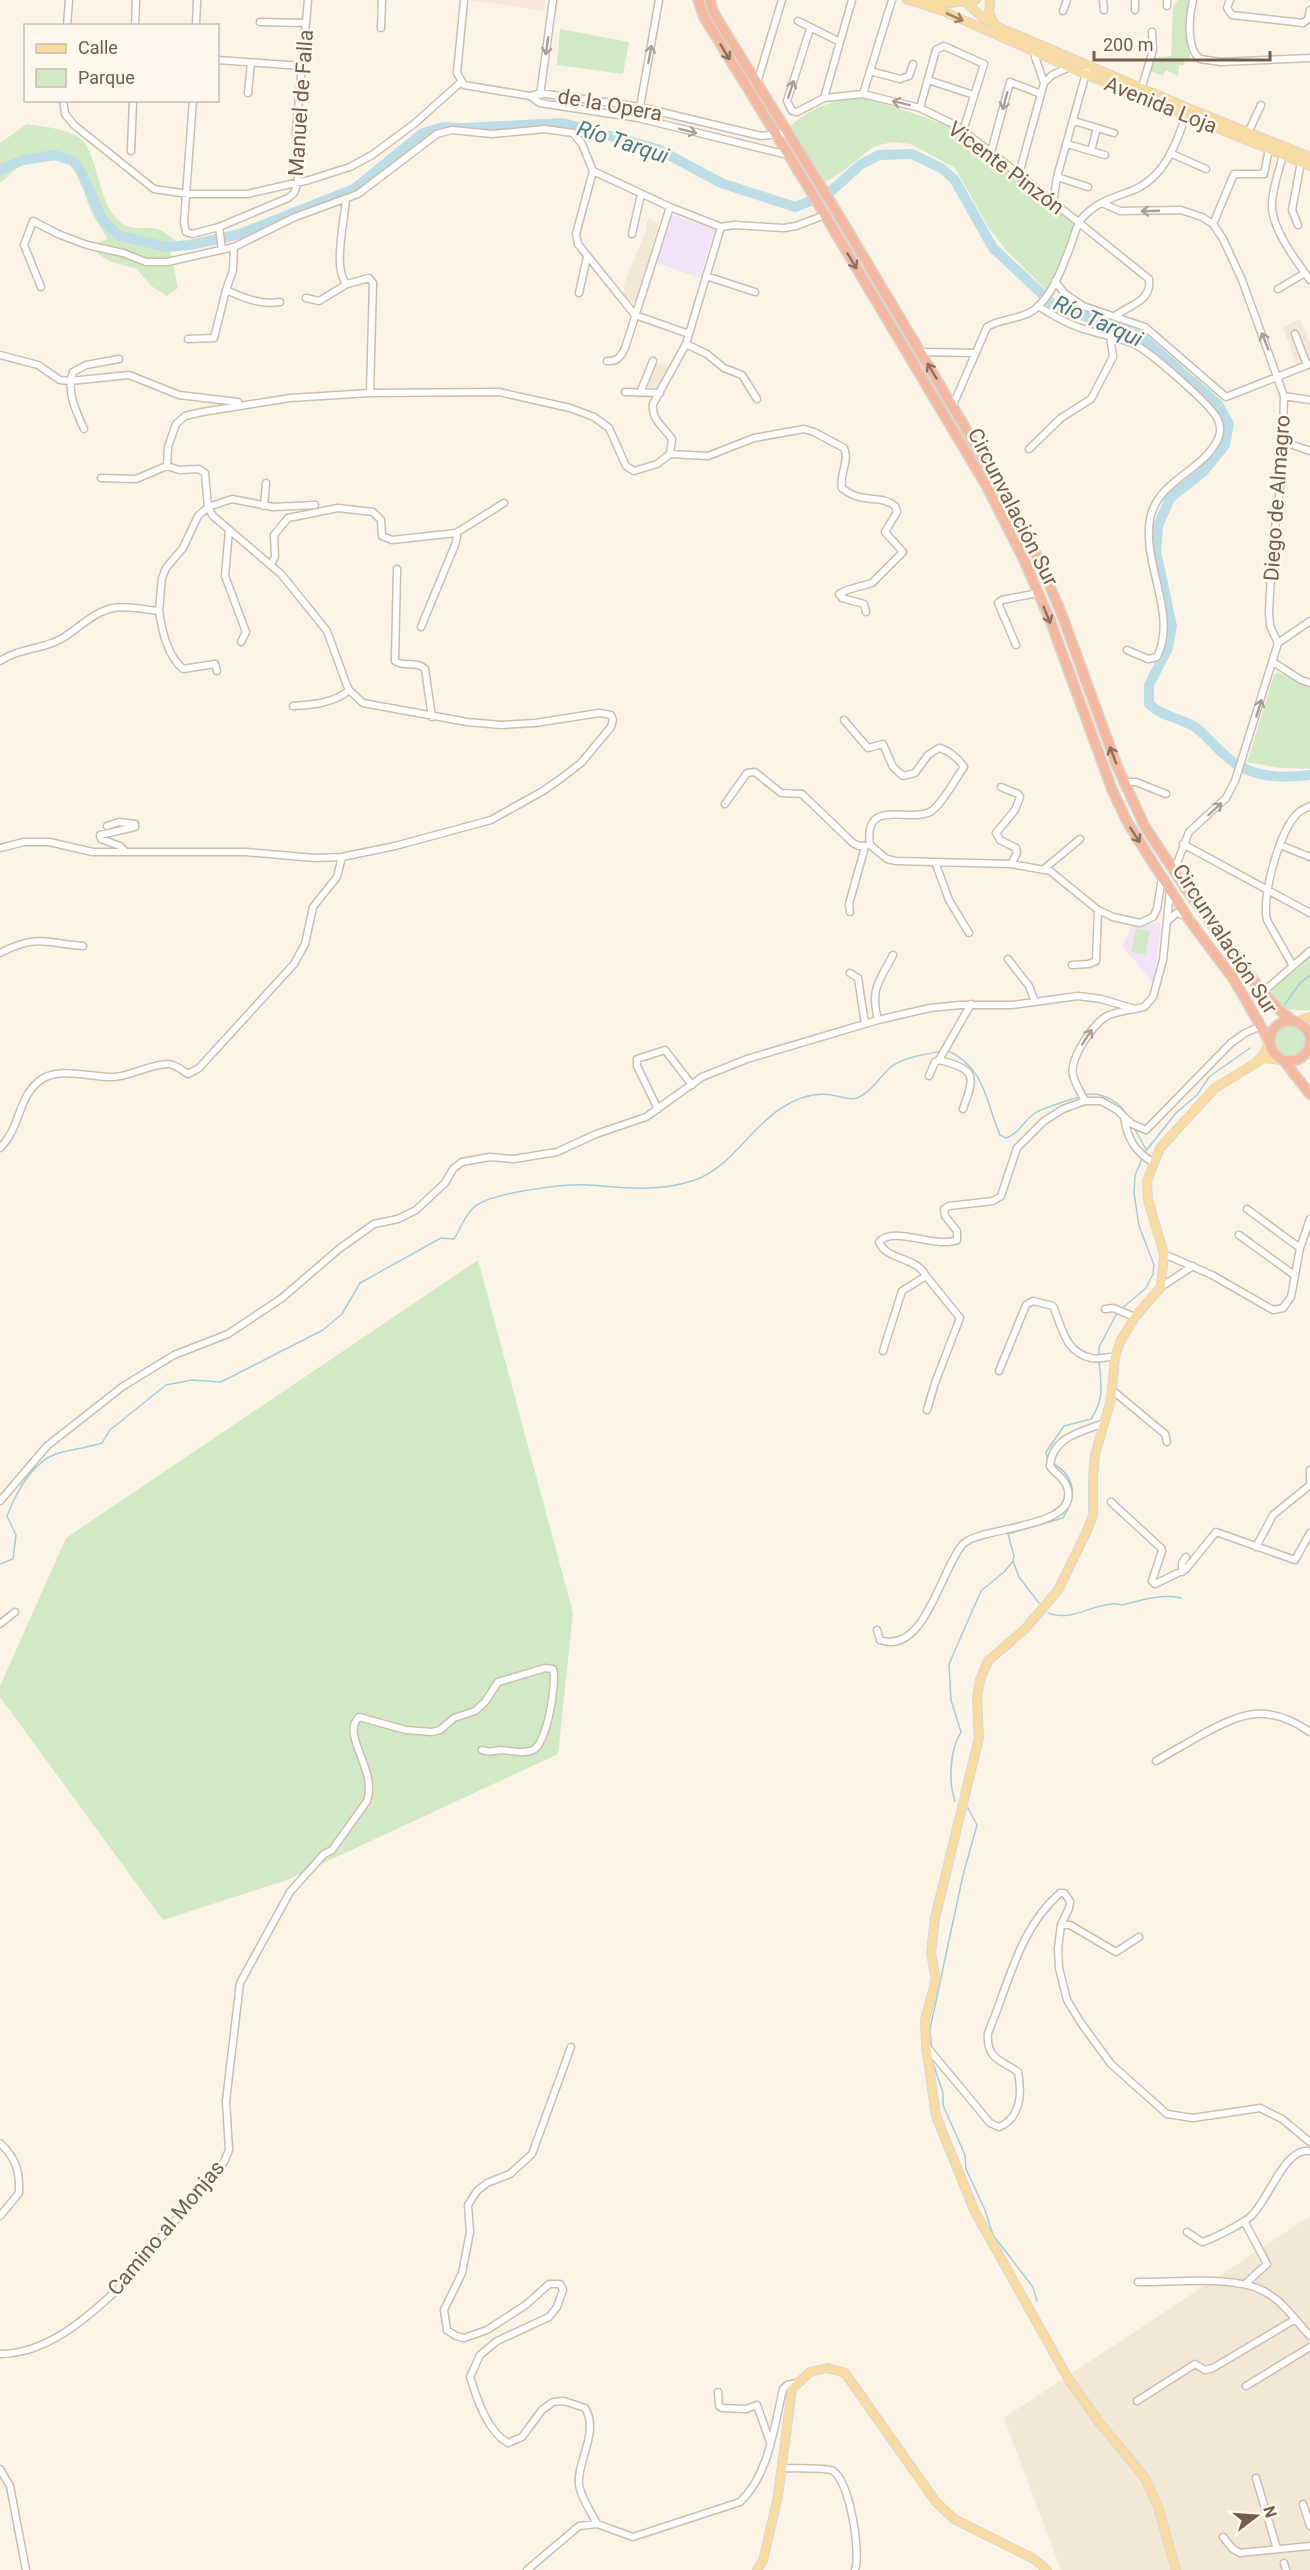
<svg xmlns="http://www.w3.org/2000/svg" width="1310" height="2570" font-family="Roboto,sans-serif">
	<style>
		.residential { fill: #f3e7d6 }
		.commercial { fill: #fbe6dc }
		.education { fill: #f2e4f8 }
		.green { fill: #d2e9c6 }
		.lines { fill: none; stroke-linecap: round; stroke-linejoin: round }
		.stream { stroke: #a3ccd6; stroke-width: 1.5 }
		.river { stroke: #bcdde5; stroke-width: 10 }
		.minor-casing { stroke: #cdbdae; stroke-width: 9 }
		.major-casing { stroke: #dbd5d0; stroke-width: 10 }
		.highway-casing { stroke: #dbd5d0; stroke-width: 12 }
		.minor { stroke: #fff; stroke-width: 6 }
		.major { stroke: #f7dba3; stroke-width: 8 }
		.highway { stroke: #f3baa1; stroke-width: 9 }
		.oneway { stroke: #9b8266 }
		.oneway2 { stroke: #ac9d94 }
		.oneway3 { stroke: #8d6f5d }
		.labels { text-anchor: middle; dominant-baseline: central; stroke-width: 5; stroke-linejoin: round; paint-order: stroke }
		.street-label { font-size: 21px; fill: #745c4c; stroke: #fef8ed }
		.water-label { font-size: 22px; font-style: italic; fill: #477a86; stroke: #fef8ed }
	</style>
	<rect width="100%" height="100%" fill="#fcf5e7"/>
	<path class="residential" d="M648,219L659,223L635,303L624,298V284L645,233Z
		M1300,319L1310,344V361L1297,366L1283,327Z
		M657,363L669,366L656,391H649L644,389Z
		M1310,2216V2570H1061L1004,2418Z"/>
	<path class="commercial" d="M469,0H545L543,11Z"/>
	<path class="education" d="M670,214L715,229L700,278L654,262Z
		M1159,922L1161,925L1154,984L1123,947L1130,927L1144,926Z"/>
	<path class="green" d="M1178,0H1190L1187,24L1190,59H1185L1184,65H1179L1178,76L1166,70L1163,76L1149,71L1152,58L1171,56L1173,6Z
		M560,29L629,42L623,74L557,65Z
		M867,97L946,125L974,143L1070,220L1074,224L1050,286L1046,290L1008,252L988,227L955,168L911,144L892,142L873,147L842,172L825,182L790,126C818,104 832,100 867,97Z
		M27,124C44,127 66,128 80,138C98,151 96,200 119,221C133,233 145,225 158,229C165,232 172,238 177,242L175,247L170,249L178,288L167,296L151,286L137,269L109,261L98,254V243L108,239C100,227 91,214 87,201C79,175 89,177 68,154C28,150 28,160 0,183V143Z
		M1278,672L1310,687V769L1280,768L1247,762L1274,675Z
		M1136,928L1150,931L1145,955L1131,952Z
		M1310,955V1010C1300,1011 1279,1010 1273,999C1272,996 1272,992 1271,989Z
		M1272 1041a17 17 0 1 1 34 0a17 17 0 1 1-34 0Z
		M478,1260L573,1613L558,1754L287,1880L163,1920L0,1697V1686L66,1538Z"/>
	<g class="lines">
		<path class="stream" d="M1285,1004L1300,983L1310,975
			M947,1050C986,1069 985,1100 1000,1135L1006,1138C1020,1133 1023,1121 1035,1113C1039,1110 1073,1098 1080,1097
			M1085,1095C1101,1091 1121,1102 1128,1117
			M1133,1126L1146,1149
			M1145,1152L1176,1113L1197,1095L1209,1077L1250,1048
			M1120,1310L1146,1288L1153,1274L1154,1265L1139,1226L1134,1193L1135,1175L1143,1157
			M1099,1355V1347L1117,1313
			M1048,1460L1046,1452L1064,1426L1091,1419C1105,1398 1101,1384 1099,1360
			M1013,1561L1019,1577L1039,1603
			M0,1564L13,1559L16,1535L7,1516C16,1493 31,1463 56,1454C71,1449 87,1448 102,1443L110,1430L166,1385L192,1380L221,1382L323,1330L342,1314L360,1283L441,1238L454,1239C460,1230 465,1215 473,1208C490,1192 565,1184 588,1185C608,1186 627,1189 647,1188C661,1188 679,1185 692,1181C730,1169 748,1130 780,1109C795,1099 813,1092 831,1095C841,1096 847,1101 857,1098C872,1092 879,1077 891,1067C904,1057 927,1054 943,1051
			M1048,1613C1071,1622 1090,1605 1112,1604C1117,1603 1121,1606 1126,1604C1145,1599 1162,1594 1181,1598
			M955,1801C948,1781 950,1750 961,1732L951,1700L949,1664L981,1591L1005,1571L1013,1561L1014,1556L1008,1534L1063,1518C1076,1497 1077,1478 1054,1464
			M932,2050L930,2029L963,1875L977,1825L968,1808
			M933,2063L943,2093V2105L965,2155L966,2169L985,2210L993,2235L1033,2287L1037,2301"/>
		<path class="river" d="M0,170L23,160L54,155L73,161L80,170L103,220L118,235L166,247L190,245L240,234L354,189L423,133L443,127L462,128L563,123L658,149L721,183L795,207L828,194L860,165L879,155L912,154L941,168L954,179L993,248L1054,305L1140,336L1218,404L1229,424L1225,445L1203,472L1170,498L1158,526L1156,551L1172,626L1168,648L1149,685V704C1161,716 1180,718 1195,727C1206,735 1215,747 1226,756C1248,777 1281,779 1310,775"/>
		<defs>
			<path id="minor" d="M464,0L457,73L464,85L530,96L540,103L638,118L788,155
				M1103,0L1104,10
				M1135,0V10
				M1167,0V6
				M1193,0C1189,16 1186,48 1200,59L1221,62L1310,58
				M1230,0L1227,8L1232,15L1303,23L1308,19L1310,10
				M1063,11L1067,0
				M798,21L840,42
				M260,22L306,23
				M67,26L69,0
				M135,26L136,0
				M196,26L197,0
				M381,28L382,0
				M810,29L787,101L792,111L797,112L824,98L863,94L920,108L955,125L991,152L1149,279C1152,301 1131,304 1115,316
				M1033,51L1044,83
				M218,60L302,66
				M870,71L900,79L909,76L913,64
				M928,80L974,95
				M757,83L782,0
				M1141,90L1153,50L1152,32
				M248,93L251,63
				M863,94L892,0
				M540,95L553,0
				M530,96L540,93L640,107L761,136L787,133
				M824,98L852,0
				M63,100L65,114L74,125L154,189L188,194H247L309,180L350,167L372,155L414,124L461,82
				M193,100L184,222L186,232L192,234L219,227
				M640,107L659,0
				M920,108L936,50L944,46L984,64L963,131
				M1074,121L1114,133
				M1248,133L1261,105
				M1067,144L1105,155
				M131,151L133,100
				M1091,151L1097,128
				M991,152L1010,82L1041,94
				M1170,153L1206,169
				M1283,155C1279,171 1272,189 1272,205C1271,228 1297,262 1310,280
				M1019,174L1044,83L1052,75L1070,67
				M1057,177L1088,187
				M346,199C345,218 332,271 347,284L369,278L373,283L370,393
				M1053,203L1057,177L1088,66
				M1102,203L1120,211L1181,210L1202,217L1213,224L1223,239L1242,280L1284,396L1282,470L1272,554L1269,612L1270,626L1278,643L1235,781L1226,798L1189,832L1174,871
				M1213,224L1234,174H1264L1269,149
				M1298,225L1292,210L1301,162
				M632,234L641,194
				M234,247L233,270L226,290C245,298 259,305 280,302
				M222,250L219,227L288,198L294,193L298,182L296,131L308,0
				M706,276L755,292
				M1055,281L1064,293L1083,306L1145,327L1226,397L1310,364
				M41,287L24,245L33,221L58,234L87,245L123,253L146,262H167L234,247L295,217L358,194L437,134L452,130L492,134L545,129L573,133L582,144L593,171
				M1278,289L1305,273
				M579,293L587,257
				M306,298L319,301L347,284
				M1038,306C1051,314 1063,322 1078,327C1096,334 1116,336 1134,344C1149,351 1213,406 1218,420C1221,427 1221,434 1217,441C1200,473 1157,481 1150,519C1142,565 1178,614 1157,657L1148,659L1127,650
				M689,334L635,315L578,244L576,234L593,171L670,207L721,227L734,225L784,228L796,226L825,215
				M1295,334L1307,365
				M188,339L214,338L226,290
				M686,344L707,354L724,368L742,375L757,399
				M921,352L976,353
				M0,355L38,365L60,380L70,381L129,375L179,395L238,402
				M607,361C618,362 621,356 625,348L670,207
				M625,392L660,393
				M640,393L653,361
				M1284,396L1310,400
				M953,405L987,327C1001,318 1020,320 1034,310C1054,294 1063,265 1072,242C1075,232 1078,221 1086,214C1098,202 1115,197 1131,191C1164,179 1177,143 1187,112
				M84,429C76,411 66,392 73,372L86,365L119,359
				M1284,442L1310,451
				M1029,449L1061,418L1091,399L1113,357L1110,335
				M670,454L708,456L754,438L804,429L814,432L844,448C850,460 839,475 842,488C862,505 881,494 895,506L897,512L885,532L903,552L872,583L847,590L839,594L842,598L864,604L866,612
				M101,478L136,479L167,466
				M264,506L266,483
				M229,530L225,576L246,632L241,642
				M270,565L275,557L274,535L288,518L338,508L373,512L381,520L382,536L392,540L456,533L504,503
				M397,569L395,661C404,668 417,660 425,669L432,717
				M159,611C162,631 167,655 183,669L215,664L217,671
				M421,627L455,545L457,537L456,533
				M1278,643L1310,621
				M1016,645L998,603L1002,600L1038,593
				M0,661C19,648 41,650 61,639C78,629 93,612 113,608C128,605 144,610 159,611L162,578L166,568L183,548L198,516L208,507L232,499L273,507L315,505
				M1273,662L1301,680L1310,683
				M293,706C312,705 335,703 349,690
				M844,720L868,748L883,744L893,767L903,776L915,773L928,755L939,748C948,750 958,758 964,767C956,778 941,806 930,812C908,823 863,797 870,845L887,859L896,861L1011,864L1050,871L1098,910L1113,917L1140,923L1153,917L1157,909L1162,878
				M1124,782H1136L1166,794
				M1001,787L1018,794L1020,797L1015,810L996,833L1000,840L1016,848L1017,853L1011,864
				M725,804L747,773L755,772L781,793L802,794L853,843L859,846L870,845
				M107,826L119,822L135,824V827L100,835L101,839L120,846L125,851
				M1183,844L1310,913
				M1280,845L1310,857
				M0,848L24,842H49L93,852H246L315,858L342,857L395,846L491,820L543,791L563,777L581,763L611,727L613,720L611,715L599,713L535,723L501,725L467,722L363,703L349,690L346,683L327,631L281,574L213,516L208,507L205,473L199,469L179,470L167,466L168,447L176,424L185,416L202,412L290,398L370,393L499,392L570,408L594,417L609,428L626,466L634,471L657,464L670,454L672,439C664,427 651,420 653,404L686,344L721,227
				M935,862L949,900L969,933
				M1044,869L1080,839
				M850,912L849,904L865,847
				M1167,922L1176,913L1184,915
				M0,953C37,934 45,943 83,946
				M1008,959L1029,986L1035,1002
				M1072,965L1089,964L1096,961L1098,910
				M1293,966L1267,920C1261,897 1280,829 1298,813C1301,810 1306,808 1310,806
				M850,973L858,978L865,1024
				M1263,992L1310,951
				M878,1020C870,988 879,982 893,955
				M939,1060L971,1004
				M929,1076L935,1062L939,1060C977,1070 975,1075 963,1109
				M1085,1101C1081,1093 1075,1084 1073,1075C1069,1059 1093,1024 1107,1016C1115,1012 1126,1011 1134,1009
				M658,1109L637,1066V1059L665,1050L692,1085
				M1124,1117C1127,1138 1135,1152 1154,1163
				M0,1148C21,1127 17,1100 38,1082C57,1065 91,1078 114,1077C132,1076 150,1064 168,1064C175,1064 182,1070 188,1074L199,1068L294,964L305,944L313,907L337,877L342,857
				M1239,1235L1294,1275
				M1300,1248L1310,1219
				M1164,1254L1212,1275L1273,1310L1283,1308L1291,1297L1300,1248L1247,1209
				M926,1276L960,1318L935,1383L927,1410
				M1161,1287L1193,1266
				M1105,1309L1113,1308L1135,1317
				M883,1351L902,1291L926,1276C916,1256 887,1261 879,1242C893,1225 936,1249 957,1240V1231L945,1216L944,1209L949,1206L993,1201L1001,1196L1017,1148L1044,1121L1063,1109L1085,1101H1101L1117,1110L1132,1124L1146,1130L1231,1043L1245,1033L1261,1026
				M999,1371L1026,1305L1033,1301L1053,1306C1062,1326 1064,1352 1091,1358C1099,1360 1107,1356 1115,1357
				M1112,1390L1165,1434L1167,1442
				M1310,1470V1485
				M0,1501L47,1446L122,1387L174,1355L228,1334L282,1298L339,1249L374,1224L398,1219L416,1210L445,1183L453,1169L462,1162L490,1157L514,1159L557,1152L596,1134L646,1117L702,1077L747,1059L878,1020L930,1008L960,1005H1012L1078,996L1101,999L1135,1009L1144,1007L1153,997L1163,960L1170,891
				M1111,1502L1161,1548L1162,1551L1152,1581L1155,1584L1186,1569L1216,1532L1295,1560L1310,1533
				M1256,1547L1273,1515L1310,1485
				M1182,1572V1563L1186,1557
				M0,1624L15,1612
				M877,1630L880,1640C925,1656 941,1568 963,1544C981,1526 1082,1529 1067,1487C1064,1477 1055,1474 1050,1466C1052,1437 1081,1432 1104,1423
				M1156,1761C1171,1752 1186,1744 1201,1735C1243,1712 1268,1703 1310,1732
				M1061,1925H1070L1116,1952L1139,1937
				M571,2047L532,2154L510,2174L487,2183L477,2191L468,2205L470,2232L462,2273L444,2310L447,2330L456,2336L464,2338L487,2330L527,2304L549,2284H560L563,2290L557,2307L549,2317L497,2341L480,2355L470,2377C477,2399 487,2431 508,2443L522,2437L542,2410L553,2402L564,2401L585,2408C600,2432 576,2463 579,2485C581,2498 591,2512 597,2524
				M927,2047L990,2123L999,2127C1021,2118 1022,2093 1018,2072C1002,2060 986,2060 988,2033C1009,1984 1018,1930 1060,1893H1064L1070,1901L1069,1908L1061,1925L1058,1948L1059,1968L1067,2000L1081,2023L1111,2064L1167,2114L1193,2118L1260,2108L1282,2119L1310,2142
				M0,2143C16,2158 20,2172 19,2193L0,2216
				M1244,2221L1267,2264L1245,2284
				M1187,2232L1202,2242C1211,2240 1244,2223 1251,2216C1269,2200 1284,2147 1310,2151
				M1138,2282C1172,2283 1238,2274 1267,2293C1284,2303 1296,2321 1310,2336
				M0,2354C46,2354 86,2319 118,2289L224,2162L229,2150L226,2101L240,1983L290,1892L324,1854L332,1850L367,1801C378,1770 340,1735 359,1717L406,1730L432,1732L440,1730L454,1718L475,1711L485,1702L498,1682L545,1668L553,1669C557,1683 547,1744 533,1750C522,1755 511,1750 500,1750C493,1751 489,1753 482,1750
				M1246,2386L1310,2347
				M718,2392L719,2406L722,2408L746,2409L757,2405L770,2442
				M1137,2401L1195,2364L1205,2370L1213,2368L1294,2320
				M782,2468C792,2469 826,2467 833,2471C850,2482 861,2552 855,2570
				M0,2469L10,2486L26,2570
				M1256,2478L1277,2549
				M1303,2504L1310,2526
				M1223,2537L1233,2549L1240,2553L1310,2546
				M1284,2563L1286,2570
				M527,2570L579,2526L597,2524L633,2537L740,2502C769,2475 774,2427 783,2389L787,2385L797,2383"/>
			<path id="major" d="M907,0L951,3L976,0
				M963,0L982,17L996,26L1188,108L1310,157
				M990,0L989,14L995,25
				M912,1L943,11L1085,74L1310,166
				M1295,1022L1310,1017
				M1309,1048L1310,1046
				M1258,1060L1264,1054L1269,1043
				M757,2570L763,2561L778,2496L792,2389L810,2372L827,2368L845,2373L936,2502L954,2519L1034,2559L1047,2570
				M1176,2570L1158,2507L1145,2478L1099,2422L1069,2380L975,2212L936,2116L926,2045L925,2020L936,1979L931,1953L935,1918L979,1738L977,1698L980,1680L988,1661L1025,1629L1058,1590L1085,1535L1093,1516V1477L1095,1455L1111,1399L1115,1357L1120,1342L1135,1317L1161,1287L1164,1254L1148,1200L1147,1181L1160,1148L1215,1088L1264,1058L1282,1060"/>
			<path id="highway" d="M698,0L704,17L807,185L987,487L1024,560L1050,620L1113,792L1129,825L1190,921L1235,981L1269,1041
				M710,0L713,12L835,209L997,481L1037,556L1062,615L1117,766L1144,825L1184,886L1249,975L1277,1008L1293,1021
				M1270 1041a20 20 0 1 1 40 0a20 20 0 1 1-40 0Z
				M1284,1061L1310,1094"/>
		</defs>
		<use href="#minor" class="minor-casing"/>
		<use href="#major" class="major-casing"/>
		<use href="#highway" class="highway-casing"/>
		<use href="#minor" class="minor"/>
		<use href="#major" class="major"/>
		<use href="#highway" class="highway"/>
	</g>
	<defs><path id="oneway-shaft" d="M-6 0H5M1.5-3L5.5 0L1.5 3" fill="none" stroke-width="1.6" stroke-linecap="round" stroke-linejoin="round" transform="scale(1.5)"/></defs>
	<use class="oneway" href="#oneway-shaft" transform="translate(955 17) rotate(24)"/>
	<g class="oneway2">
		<use href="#oneway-shaft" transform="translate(547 46) rotate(98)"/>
		<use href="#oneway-shaft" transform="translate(650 54) rotate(-79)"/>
		<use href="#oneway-shaft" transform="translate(791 89) rotate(-72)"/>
		<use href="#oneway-shaft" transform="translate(1005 101) rotate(105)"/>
		<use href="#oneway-shaft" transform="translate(901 103) rotate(-166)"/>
		<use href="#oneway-shaft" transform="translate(688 131) rotate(14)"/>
		<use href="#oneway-shaft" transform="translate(1150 211) rotate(178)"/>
		<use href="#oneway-shaft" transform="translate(1265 341) rotate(-111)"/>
		<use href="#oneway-shaft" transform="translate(1259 708) rotate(-73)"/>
		<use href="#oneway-shaft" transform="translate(1215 809) rotate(-42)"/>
		<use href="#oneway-shaft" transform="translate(1087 1037) rotate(-57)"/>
	</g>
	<g class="oneway3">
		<use href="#oneway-shaft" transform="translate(725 52) rotate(59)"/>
		<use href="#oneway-shaft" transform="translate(852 261) rotate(59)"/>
		<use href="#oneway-shaft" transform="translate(932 371) rotate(-121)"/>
		<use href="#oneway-shaft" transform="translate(1047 615) rotate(68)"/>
		<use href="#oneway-shaft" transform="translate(1113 755) rotate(-111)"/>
		<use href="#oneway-shaft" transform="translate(1135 835) rotate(57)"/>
	</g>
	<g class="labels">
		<g class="street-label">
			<text transform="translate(301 103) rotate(-86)">Manuel de Falla</text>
			<text transform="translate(610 105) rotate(10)">de la Opera</text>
			<text transform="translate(1161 105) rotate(22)">Avenida Loja</text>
			<text transform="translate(1006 168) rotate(37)">Vicente Pinzón</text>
			<text transform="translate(1277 498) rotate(-86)">Diego de Almagro</text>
			<text transform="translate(1013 507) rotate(63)">Circunvalación Sur</text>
			<text transform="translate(1225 939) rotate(57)">Circunvalación Sur</text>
			<text transform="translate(166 2228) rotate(-50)">Camino al Monjas</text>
		</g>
		<g class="water-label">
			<text transform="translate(623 142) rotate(18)">Río Tarqui</text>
			<text transform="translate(1098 321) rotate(24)">Río Tarqui</text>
		</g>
	</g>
	<rect x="24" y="24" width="195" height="78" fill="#fef8ed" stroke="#c7baad" stroke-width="1.5"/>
	<rect x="36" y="44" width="30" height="9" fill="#f7dba3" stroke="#c7baad" stroke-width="1.5"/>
	<text x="78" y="54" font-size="18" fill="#745c4c">Calle</text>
	<rect x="36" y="69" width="30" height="18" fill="#d2e9c6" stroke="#c7baad" stroke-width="1.5"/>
	<text x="78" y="84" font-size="18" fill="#745c4c">Parque</text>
	<g transform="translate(1256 2516) rotate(73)" stroke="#fef8ed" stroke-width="4.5" paint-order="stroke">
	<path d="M0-4.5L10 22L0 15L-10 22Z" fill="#745c4c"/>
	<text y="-9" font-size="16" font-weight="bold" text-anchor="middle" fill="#745c4c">N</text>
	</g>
	<path d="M1094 51v9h176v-9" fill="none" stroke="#745c4c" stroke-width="3"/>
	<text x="1103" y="51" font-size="18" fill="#745c4c" stroke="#fef8ed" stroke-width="4.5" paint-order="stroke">200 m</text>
</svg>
